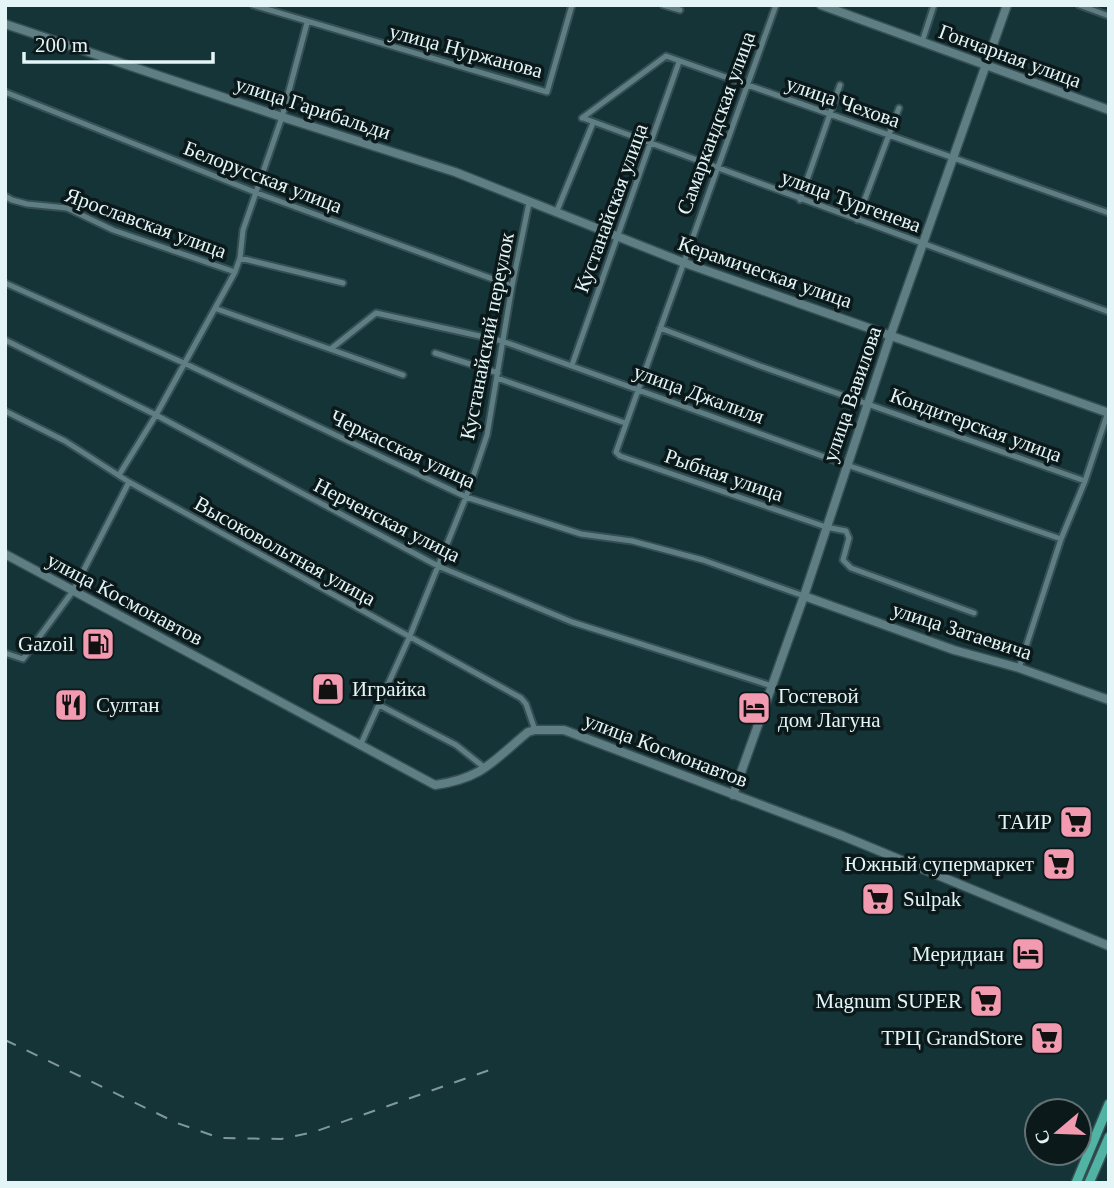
<svg xmlns="http://www.w3.org/2000/svg" width="1114" height="1188" font-family="'Times New Roman',serif">
	<style>
		.lines { fill: none; stroke-linecap: round; stroke-linejoin: round }
		.street-casing { stroke: #364f54; stroke-width: 9 }
		.secondary-casing { stroke: #364f54; stroke-width: 11 }
		.primary-casing { stroke: #364f54; stroke-width: 12 }
		.street { stroke: #5e7e83; stroke-width: 5 }
		.secondary { stroke: #5e7e83; stroke-width: 8 }
		.primary { stroke: #50b3a4; stroke-width: 9 }
		.rail { stroke: #80989b; stroke-width: 2; stroke-dasharray: 12 12; stroke-linecap: butt }
		.labels { text-anchor: middle; dominant-baseline: central; stroke-width: 7; stroke-linejoin: round; paint-order: stroke }
		.street-label { font-size: 21px; fill: #e3f5f7; stroke: #0c191b }
		.poi-label { font-size: 21px; fill: #e3f5f7; stroke: #0c191b; text-anchor: end }
	</style>
	<rect width="100%" height="100%" fill="#153438"/>
	<g class="lines">
		<defs>
			<path id="street" d="M253,5L547,92L572,5
				M663,5L680,10
				M776,5L616,452L620,456L826,527L846,531L849,538L843,560L851,568L974,613
				M1079,5L1109,16
				M922,42L934,5
				M5,92L257,193L512,286
				M582,118L666,56L1109,213
				M583,118L1109,312
				M5,196L12,200L27,204L67,208L113,230L235,272
				M800,200L840,85
				M556,213L593,123
				M857,220L899,108
				M240,258L343,283
				M5,283L186,364L466,497L581,534L632,541L703,560L804,596
				M217,309L403,375
				M660,328L760,366L1085,481
				M5,340L156,415L438,566L572,622L772,686
				M332,348L376,313L502,341L847,465L1061,539
				M435,353L498,373
				M572,365L679,62
				M497,378L625,423
				M5,411L65,441L129,482L521,698L526,704L535,730
				M119,475L156,415L235,272L240,258L243,230L282,117L307,23
				M5,653L23,659L73,591L129,482
				M1019,668L1061,539L1085,481L1108,412
				M379,705L456,745L485,768
				M360,746L409,638L466,497L487,435L512,286L529,203"/>
			<path id="secondary" d="M821,5L1109,110
				M5,24L282,117L455,172L682,262L1109,413
				M5,554L435,785C483,778 493,761 528,732L535,730H564L843,836L1109,946
				M804,596L954,650L1019,668L1109,700
				M733,795L804,596L891,334L1007,5"/>
			<path id="primary" d="M1076,1183L1109,1104
				M1089,1183L1109,1137"/>
		</defs>
		<use href="#street" class="street-casing"/>
		<use href="#secondary" class="secondary-casing"/>
		<use href="#primary" class="primary-casing"/>
		<use href="#street" class="street"/>
		<use href="#secondary" class="secondary"/>
		<use href="#primary" class="primary"/>
		<path class="rail" d="M5,1040L177,1123L220,1138L281,1139L314,1132L498,1067"/>
	</g>
	<defs>
		<symbol id="fuel-square" viewBox="-11 -11 22 22"><rect x="-9" y="-9" width="18" height="18" rx="4" fill="#f29ab0" stroke="#0c191b"/><path d="M-5.5-6h7V0h2V4h1.3V-2.5L3-4.5l.8-.8L6-3V5H2.5V1h-1V6h-7ZM-4.2-4.7v3.2H.2V-4.7Z" fill="#111"/></symbol>
		<symbol id="shop-square" viewBox="-11 -11 22 22"><rect x="-9" y="-9" width="18" height="18" rx="4" fill="#f29ab0" stroke="#0c191b"/><path d="M-5-2.5h2.3a2.7 3.5 0 0 1 5.4 0H5L5.5 6h-11ZM-1.5-2.5h3a1.5 2.3 0 0 0-3 0Z" fill="#111"/></symbol>
		<symbol id="restaurant-square" viewBox="-11 -11 22 22"><rect x="-9" y="-9" width="18" height="18" rx="4" fill="#f29ab0" stroke="#0c191b"/><path d="M-5-6h1v4h1v-4h1v4h1v-4h1v5L-1.5 .5V6h-2V.5L-5-1ZM5-6V6H3V1.5H1.5Q1.5-4 5-6Z" fill="#111"/></symbol>
		<symbol id="hotel-square" viewBox="-11 -11 22 22"><rect x="-9" y="-9" width="18" height="18" rx="4" fill="#f29ab0" stroke="#0c191b"/><path d="M-6-4.5h1.5V1H6V5H4.5V3h-9V5H-6ZM-4 0a1.8 1.8 0 1 1 3.6 0ZM.5 0V-2.5h3Q6-2.5 6 0Z" fill="#111"/></symbol>
		<symbol id="supermarket-square" viewBox="-11 -11 22 22"><rect x="-9" y="-9" width="18" height="18" rx="4" fill="#f29ab0" stroke="#0c191b"/><path d="M-6-5.5h2.5l.6 2H6L4.5 2H-2.5L-4.4-4H-6ZM-1.5 3.2a1.3 1.3 0 1 0 .1 0ZM3 3.2a1.3 1.3 0 1 0 .1 0Z" fill="#111"/></symbol>
	</defs>
	<g fill-rule="evenodd">
		<use href="#fuel-square" x="79" y="625" width="38" height="38"/>
		<use href="#shop-square" x="309" y="670" width="38" height="38"/>
		<use href="#restaurant-square" x="52" y="686" width="38" height="38"/>
		<use href="#hotel-square" x="735" y="689" width="38" height="38"/>
		<use href="#supermarket-square" x="1057" y="803" width="38" height="38"/>
		<use href="#supermarket-square" x="1040" y="845" width="38" height="38"/>
		<use href="#supermarket-square" x="859" y="880" width="38" height="38"/>
		<use href="#hotel-square" x="1009" y="935" width="38" height="38"/>
		<use href="#supermarket-square" x="967" y="982" width="38" height="38"/>
		<use href="#supermarket-square" x="1028" y="1019" width="38" height="38"/>
	</g>
	<g class="labels">
		<g class="street-label">
			<text transform="translate(466 51) rotate(15)">улица Нуржанова</text>
			<text transform="translate(1010 56) rotate(20)">Гончарная улица</text>
			<text transform="translate(843 102) rotate(19)">улица Чехова</text>
			<text transform="translate(313 108) rotate(18)">улица Гарибальди</text>
			<text transform="translate(716 123) rotate(-70)">Самаркандская улица</text>
			<text transform="translate(263 177) rotate(21)">Белорусская улица</text>
			<text transform="translate(851 201) rotate(20)">улица Тургенева</text>
			<text transform="translate(611 208) rotate(-70)">Кустанайская улица</text>
			<text transform="translate(146 223) rotate(20)">Ярославская улица</text>
			<text transform="translate(765 272) rotate(19)">Керамическая улица</text>
			<text transform="translate(487 336) rotate(-79)">Кустанайский переулок</text>
			<text transform="translate(699 394) rotate(20)">улица Джалиля</text>
			<text transform="translate(852 394) rotate(-71)">улица Вавилова</text>
			<text transform="translate(976 425) rotate(20)">Кондитерская улица</text>
			<text transform="translate(403 449) rotate(25)">Черкасская улица</text>
			<text transform="translate(724 475) rotate(19)">Рыбная улица</text>
			<text transform="translate(387 520) rotate(27)">Нерченская улица</text>
			<text transform="translate(285 551) rotate(29)">Высоковольтная улица</text>
			<text transform="translate(125 599) rotate(28)">улица Космонавтов</text>
			<text transform="translate(962 631) rotate(18)">улица Затаевича</text>
			<text transform="translate(666 750) rotate(21)">улица Космонавтов</text>
		</g>
		<g class="poi-label">
			<text x="74" y="644">Gazoil</text>
			<text x="352" y="689" text-anchor="start">Играйка</text>
			<text x="778" y="696" text-anchor="start">Гостевой<tspan x="778" dy="24">дом Лагуна</tspan></text>
			<text x="96" y="705" text-anchor="start">Султан</text>
			<text x="1052" y="822">ТАИР</text>
			<text x="1034" y="864">Южный супермаркет</text>
			<text x="903" y="899" text-anchor="start">Sulpak</text>
			<text x="1004" y="954">Меридиан</text>
			<text x="962" y="1001">Magnum SUPER</text>
			<text x="1023" y="1038">ТРЦ GrandStore</text>
		</g>
	</g>
	<rect width="1114" height="1188" fill="none" stroke="#e3f5f7" stroke-width="14"/>
	<g transform="translate(1058 1132) rotate(251)"><circle r="33" fill="#0c191b" stroke="#627173" stroke-width="2"/>
	<path d="M0-5L12 26L0 18L-12 26Z" fill="#f29ab0"/>
	<text y="-10" font-size="19" font-weight="bold" text-anchor="middle" fill="#e3f5f7">С</text>
	</g>
	<path d="M24 52v10h189v-10" fill="none" stroke="#e3f5f7" stroke-width="3.5"/>
	<text x="35" y="52" font-size="21" fill="#e3f5f7" stroke="#0c191b" stroke-width="5" paint-order="stroke">200 m</text>
</svg>
